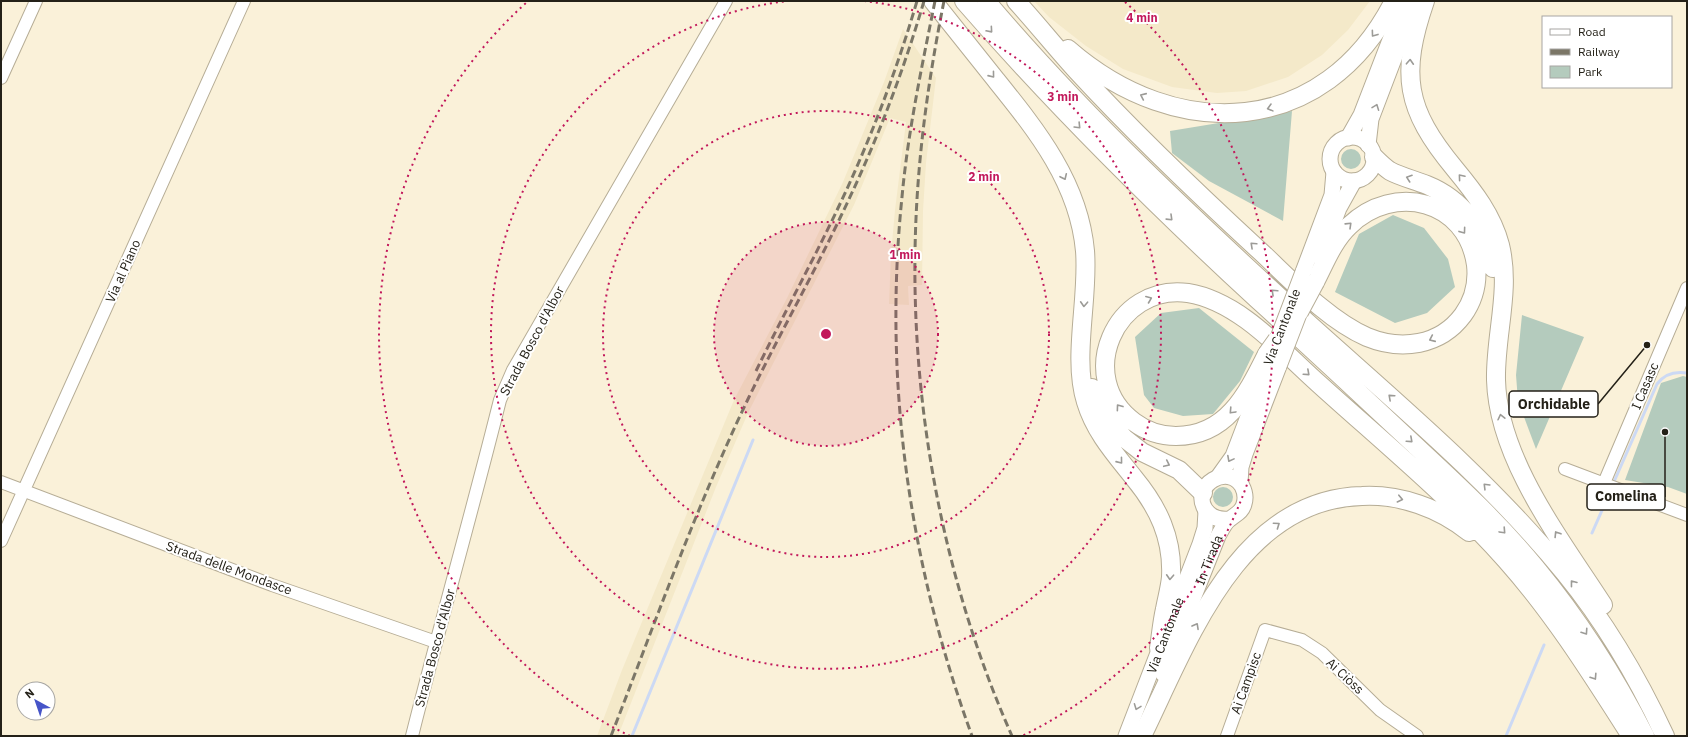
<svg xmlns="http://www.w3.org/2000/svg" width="1688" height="737" font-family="'IBM Plex Sans',sans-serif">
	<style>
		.built { fill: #f4e9c9 }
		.green { fill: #b4cbbd }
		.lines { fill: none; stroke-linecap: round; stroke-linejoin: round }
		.stream { stroke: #ccd9f4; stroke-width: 3 }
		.minor-casing { stroke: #b6ad96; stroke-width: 14 }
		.major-casing { stroke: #b6ad96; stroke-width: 17 }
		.highway-casing { stroke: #b6ad96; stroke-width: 20 }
		.minor { stroke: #fff; stroke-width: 12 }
		.major { stroke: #fff; stroke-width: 15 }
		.highway { stroke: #fff; stroke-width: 18 }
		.rail { stroke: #7b7667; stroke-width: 3; stroke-dasharray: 8 4; stroke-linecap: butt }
		.major-bridge-casing { stroke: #b6ad96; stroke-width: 17; stroke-linecap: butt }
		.highway-bridge-casing { stroke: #b6ad96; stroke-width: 20; stroke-linecap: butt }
		.major-bridge { stroke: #fff; stroke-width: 15 }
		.highway-bridge { stroke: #fff; stroke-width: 18 }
		.oneway { stroke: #9c9b97 }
		.ring { fill: none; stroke: #c2185b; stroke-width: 2; stroke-dasharray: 2 4 }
		.labels { text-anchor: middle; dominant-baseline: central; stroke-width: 4; stroke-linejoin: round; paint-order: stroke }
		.street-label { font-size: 13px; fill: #242118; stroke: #fff }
		.centre { fill: #c2185b; stroke: #fff; stroke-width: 2 }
		.ring-label { font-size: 12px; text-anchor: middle; font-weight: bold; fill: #c2185b; stroke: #fff; stroke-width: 4; stroke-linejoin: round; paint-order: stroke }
		.leader { fill: none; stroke: #242118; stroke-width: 1.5 }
		.callout-dot { fill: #242118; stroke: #fff; stroke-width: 1.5 }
		.callout { fill: #fff; stroke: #242118; stroke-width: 1.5 }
		.callout-label { font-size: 14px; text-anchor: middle; font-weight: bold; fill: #242118 }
	</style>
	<rect width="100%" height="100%" fill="#faf1d9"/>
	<path class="built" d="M1034,1H1370L1348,30L1322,55L1288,77L1246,91L1217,93L1172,87L1123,69L1086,46L1049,17Z
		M903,29L936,78L926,163L923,211L922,285L908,286L909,305L889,304L891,254L895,210L906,122L890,118L854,205L748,413L716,487L618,736H597L622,670L734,400L787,298L843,182L884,82Z"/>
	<path class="green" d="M1292,111L1283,221L1209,181L1172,153L1170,131Z
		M1341 159a10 10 0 1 1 20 0a10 10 0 1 1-20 0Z
		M1393,215L1424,228L1448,259L1455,287L1427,313L1395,323L1335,292L1359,234Z
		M1199,308L1254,352L1240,381L1213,414L1183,416L1154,408L1144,395L1135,337L1161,313Z
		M1522,315L1584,337L1536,449L1518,401L1516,375Z
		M1683,376L1687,377V494L1668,487L1625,480L1661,383Z
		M1213 497a10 10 0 1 1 20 0a10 10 0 1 1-20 0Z"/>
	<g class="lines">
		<path class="stream" d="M1613,484L1657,384C1665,373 1675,371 1687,373
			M1592,533L1611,490
			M632,736L753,440
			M1506,736L1544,645"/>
		<defs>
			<path id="minor" d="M1,78L36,1
				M1565,469L1687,515
				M1,482L272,585L436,642
				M1604,483L1687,288
				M1,541L244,1
				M412,736C440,624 472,512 500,400L513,370L726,1
				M1227,736L1265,630L1302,640L1322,653L1380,710L1417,736"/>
			<g id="major">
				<circle cx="1352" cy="159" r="22"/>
				<path d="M1348,138L1361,115L1405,1"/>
				<path d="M1368,145L1371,119L1416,1"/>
				<path d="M1320,258L1339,208L1354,181"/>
				<path d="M1303,272L1332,195L1334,172"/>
				<path d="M1218,477L1233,456L1265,372"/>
				<path d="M1240,483L1241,467L1245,454L1279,366"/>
				<path id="s1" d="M1163,674L1218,536C1221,531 1225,522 1230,519C1236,514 1242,512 1244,504C1246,498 1245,492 1242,486C1228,463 1191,485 1205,509C1211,518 1220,520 1229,519"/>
				<path id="s2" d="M1126,736L1200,544L1205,528L1206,511"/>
			</g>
			<path id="highway" d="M933,1C954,27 975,54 996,80C1037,131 1079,183 1085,251C1089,298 1072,358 1086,402C1095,432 1115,454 1134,478C1158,507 1173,538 1171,577C1170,588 1167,598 1165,609C1162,622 1161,635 1159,648
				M964,1C1056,107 1155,205 1258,300C1307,344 1355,389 1403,434C1449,477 1495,518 1535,567C1578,619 1614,675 1645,736
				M986,1C1085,118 1198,223 1311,326C1399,405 1490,481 1565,573C1605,622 1638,678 1665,736
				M1016,1C1037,24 1056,48 1077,71C1135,134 1197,193 1260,251C1291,280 1328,320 1367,337C1401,351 1440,346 1463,315C1473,301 1478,283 1476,265C1467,200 1394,182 1349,226C1333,241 1325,263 1315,282
				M1425,1C1400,74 1405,109 1455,169C1474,192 1492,215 1500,245C1511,290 1495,335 1496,380C1498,459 1561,540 1603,605
				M1068,49C1177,144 1324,138 1394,1
				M1374,157C1379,162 1384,167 1390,171C1401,177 1415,180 1427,185C1462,199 1486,231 1493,268
				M1267,354C1247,394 1227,436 1176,436C1161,436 1146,431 1134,422C1074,378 1115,283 1188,293C1239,301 1282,351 1319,384C1382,441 1449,496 1506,560C1554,614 1592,675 1631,736
				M1092,388L1107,418L1124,438L1142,452L1179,470L1203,493
				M1142,736C1188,642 1238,499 1362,496C1400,494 1439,508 1469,532"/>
		</defs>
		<use href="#minor" class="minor-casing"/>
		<use href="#major" class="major-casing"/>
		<use href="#highway" class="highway-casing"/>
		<use href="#minor" class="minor"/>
		<use href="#major" class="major"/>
		<use href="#highway" class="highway"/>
		<path class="rail" d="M935,1C922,66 908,131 902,197C883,381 909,563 972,736
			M944,1C931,66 921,132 917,199C906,380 938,569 1012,736
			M756,371C785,311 818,252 846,191C874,130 898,66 917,1
			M611,736C655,623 696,507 749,397C778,337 811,279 840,218C874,148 902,76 924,1"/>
		<defs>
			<path id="major-bridge" d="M1273,351L1303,272
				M1279,366L1304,301"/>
			<path id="highway-bridge" d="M1299,312L1315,282
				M1267,354L1277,340"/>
		</defs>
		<use href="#major-bridge" class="major-bridge-casing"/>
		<use href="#highway-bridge" class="highway-bridge-casing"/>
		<use href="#major-bridge" class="major-bridge"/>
		<use href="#highway-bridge" class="highway-bridge"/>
	</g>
	<defs><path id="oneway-chevron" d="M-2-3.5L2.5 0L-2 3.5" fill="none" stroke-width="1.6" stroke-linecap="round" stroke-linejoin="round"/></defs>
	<g class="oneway">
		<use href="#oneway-chevron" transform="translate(990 30) rotate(49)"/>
		<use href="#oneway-chevron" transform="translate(1374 34) rotate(126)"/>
		<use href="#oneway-chevron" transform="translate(1410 62) rotate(-87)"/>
		<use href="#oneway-chevron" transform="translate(992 75) rotate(51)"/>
		<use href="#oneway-chevron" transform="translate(1143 96) rotate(-156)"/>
		<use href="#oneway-chevron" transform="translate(1376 107) rotate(-69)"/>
		<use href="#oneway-chevron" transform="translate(1270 108) rotate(165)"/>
		<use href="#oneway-chevron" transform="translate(1078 126) rotate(46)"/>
		<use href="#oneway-chevron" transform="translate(1064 177) rotate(65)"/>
		<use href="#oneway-chevron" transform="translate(1461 177) rotate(-130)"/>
		<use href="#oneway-chevron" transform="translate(1409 178) rotate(-161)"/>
		<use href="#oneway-chevron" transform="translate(1170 218) rotate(44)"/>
		<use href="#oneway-chevron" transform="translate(1349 225) rotate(-44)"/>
		<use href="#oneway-chevron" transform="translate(1463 231) rotate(54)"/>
		<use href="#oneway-chevron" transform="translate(1253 245) rotate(-137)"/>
		<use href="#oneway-chevron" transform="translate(1274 292) rotate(-137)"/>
		<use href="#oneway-chevron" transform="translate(1149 299) rotate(-22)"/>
		<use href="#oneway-chevron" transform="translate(1084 304) rotate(93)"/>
		<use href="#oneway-chevron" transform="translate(1432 339) rotate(156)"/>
		<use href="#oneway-chevron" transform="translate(1307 373) rotate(42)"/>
		<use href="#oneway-chevron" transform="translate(1391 397) rotate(-138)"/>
		<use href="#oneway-chevron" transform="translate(1119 407) rotate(-126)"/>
		<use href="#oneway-chevron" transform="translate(1232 411) rotate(133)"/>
		<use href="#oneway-chevron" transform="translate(1501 417) rotate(-103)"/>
		<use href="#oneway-chevron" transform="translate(1410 440) rotate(42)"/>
		<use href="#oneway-chevron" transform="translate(1230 459) rotate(118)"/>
		<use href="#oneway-chevron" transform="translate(1120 461) rotate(51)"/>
		<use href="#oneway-chevron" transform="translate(1167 464) rotate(25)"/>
		<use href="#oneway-chevron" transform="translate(1486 486) rotate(-135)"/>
		<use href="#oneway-chevron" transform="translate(1400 499) rotate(13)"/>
		<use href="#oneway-chevron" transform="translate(1277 525) rotate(-35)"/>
		<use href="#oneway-chevron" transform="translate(1503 531) rotate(47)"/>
		<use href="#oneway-chevron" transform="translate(1557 534) rotate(-122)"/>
		<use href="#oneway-chevron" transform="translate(1170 577) rotate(93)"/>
		<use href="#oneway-chevron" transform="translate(1573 583) rotate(-128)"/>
		<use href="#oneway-chevron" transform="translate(1196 626) rotate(-61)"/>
		<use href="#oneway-chevron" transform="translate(1585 632) rotate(56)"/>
		<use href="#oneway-chevron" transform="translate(1594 677) rotate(57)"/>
		<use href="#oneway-chevron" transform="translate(1137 707) rotate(111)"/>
	</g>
	<circle cx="826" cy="334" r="112" fill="#c2185b" fill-opacity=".12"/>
	<g class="ring">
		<circle cx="826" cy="334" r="112"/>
		<circle cx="826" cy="334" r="223"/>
		<path d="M864 1A335 335 0 1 1 788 1"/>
		<path d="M630 736A447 447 0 0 1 527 2M1125 2A447 447 0 0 1 1022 736"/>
	</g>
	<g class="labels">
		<g class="street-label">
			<text transform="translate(123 271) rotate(-66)">Via al Piano</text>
			<text transform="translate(1282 327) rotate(-69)">Via Cantonale</text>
			<text transform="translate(532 341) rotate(-62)">Strada Bosco d'Albor</text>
			<text transform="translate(1645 386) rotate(-67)">I Casasc</text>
			<text stroke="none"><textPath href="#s1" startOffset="123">In Tirada</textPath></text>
			<text transform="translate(229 568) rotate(20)">Strada delle Mondasce</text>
			<text stroke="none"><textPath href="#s2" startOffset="108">Via Cantonale</textPath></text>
			<text transform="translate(435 648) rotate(-75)">Strada Bosco d'Albor</text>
			<text transform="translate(1345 676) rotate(43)">Ai Ciòss</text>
			<text transform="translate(1246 683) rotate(-70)">Ai Campisc</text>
		</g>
	</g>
	<circle cx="826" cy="334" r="6" class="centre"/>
	<g class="ring-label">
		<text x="1142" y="22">4 min</text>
		<text x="1063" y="101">3 min</text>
		<text x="984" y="181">2 min</text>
		<text x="905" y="259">1 min</text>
	</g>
	<path class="leader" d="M1647 345L1598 404M1665 432L1665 497"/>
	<g class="callout-dot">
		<circle cx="1647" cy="345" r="4"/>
		<circle cx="1665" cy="432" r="4"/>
	</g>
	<g class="callout">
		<rect x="1509" y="391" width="89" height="26" rx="4"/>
		<rect x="1587" y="484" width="78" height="26" rx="4"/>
	</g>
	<g class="callout-label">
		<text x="1554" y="409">Orchidable</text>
		<text x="1626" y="501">Comelina</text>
	</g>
	<rect width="1688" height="737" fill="none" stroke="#242118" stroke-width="4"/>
	<rect x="1542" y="16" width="130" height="72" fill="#ffffff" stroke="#a7a6a3"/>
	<rect x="1550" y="29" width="20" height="6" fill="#ffffff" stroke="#a7a6a3"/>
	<text x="1578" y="36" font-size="12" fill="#242118">Road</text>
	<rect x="1550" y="49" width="20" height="6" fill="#7b7667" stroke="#a7a6a3"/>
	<text x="1578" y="56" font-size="12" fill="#242118">Railway</text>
	<rect x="1550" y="66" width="20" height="12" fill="#b4cbbd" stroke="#a7a6a3"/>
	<text x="1578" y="76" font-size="12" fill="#242118">Park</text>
	<g transform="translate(36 701) rotate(320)"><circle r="19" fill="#ffffff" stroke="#a7a6a3"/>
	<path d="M0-3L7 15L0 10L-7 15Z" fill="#4654c8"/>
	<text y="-6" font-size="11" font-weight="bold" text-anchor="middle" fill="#242118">N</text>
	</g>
</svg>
